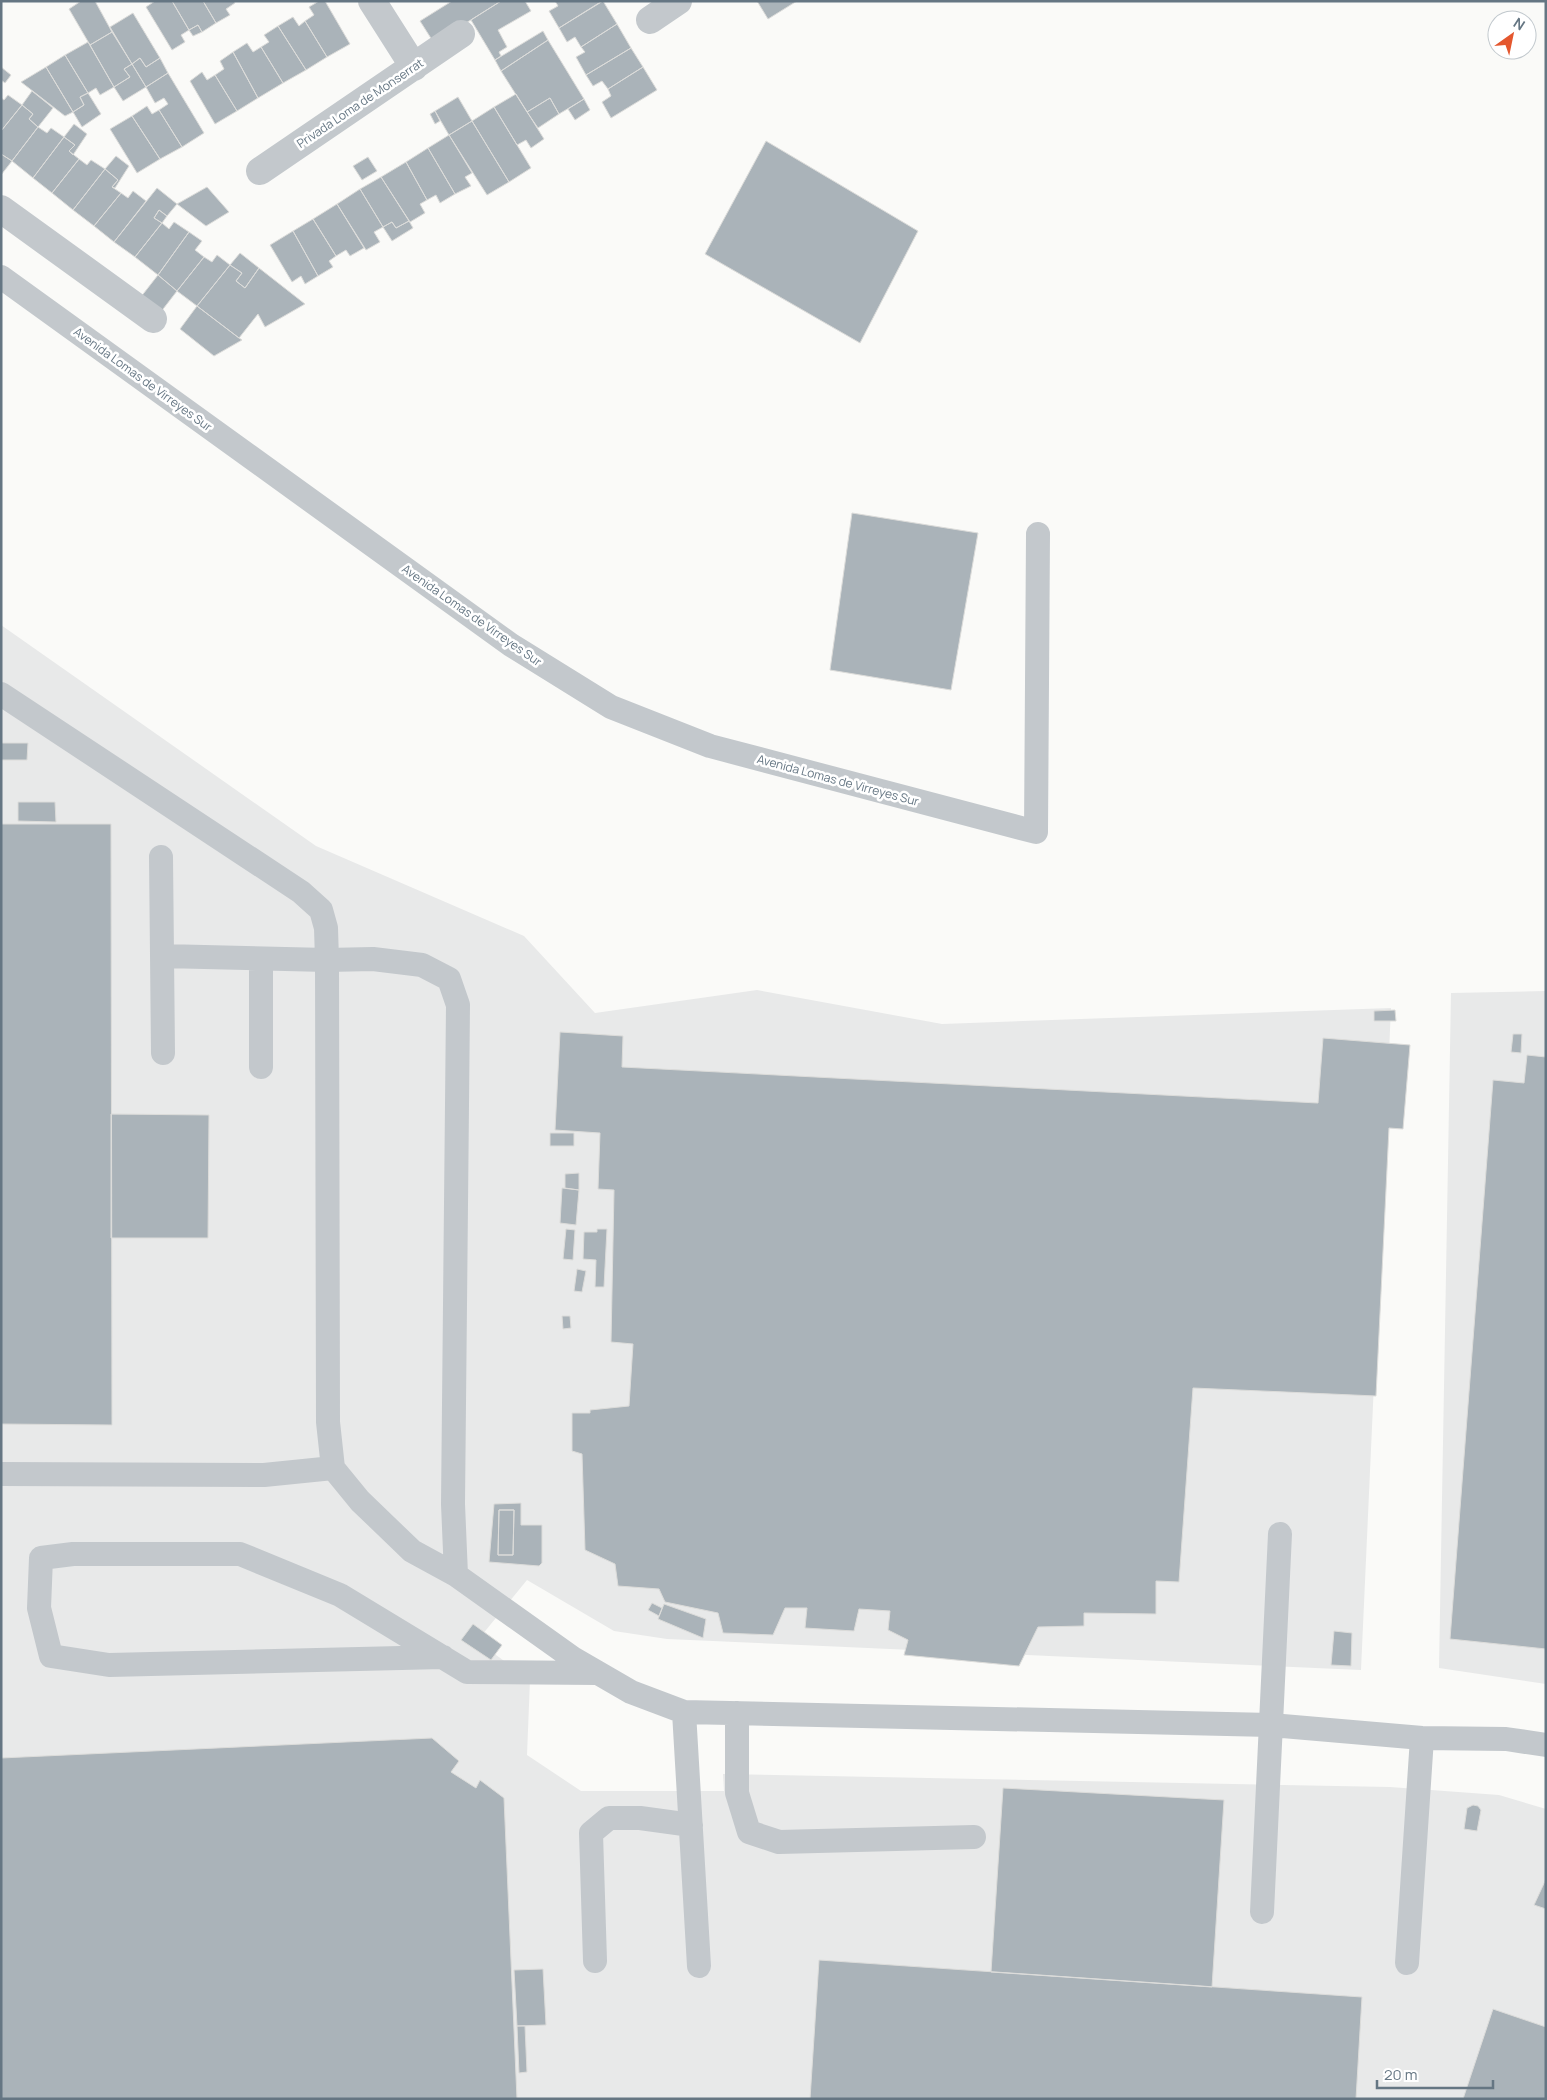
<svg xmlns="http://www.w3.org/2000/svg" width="1547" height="2100" font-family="Manrope,sans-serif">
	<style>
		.built { fill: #e8e9e9 }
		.building { fill: #aab3b9; stroke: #dcdcda; fill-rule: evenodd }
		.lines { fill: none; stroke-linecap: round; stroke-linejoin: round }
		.service { stroke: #c3c8cc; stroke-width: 24 }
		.minor { stroke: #c3c8cc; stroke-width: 28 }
		.labels { text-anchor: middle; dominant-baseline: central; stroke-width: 5; stroke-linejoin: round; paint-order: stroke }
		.street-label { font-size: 12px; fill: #657683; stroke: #fff }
	</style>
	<rect width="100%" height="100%" fill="#fafaf8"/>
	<path class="built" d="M1,625L316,846L524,936L595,1013L757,990L942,1024L1391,1008L1361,1670L667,1639L614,1631L527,1580L477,1641L530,1680L527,1755L581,1791H724L723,1774L1390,1787L1499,1795L1546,1809V2099H1Z
		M1546,991V1684L1439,1668L1451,993Z"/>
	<path class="building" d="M81,1H95L112,32L90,45L69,9Z
		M155,1H172L189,30L181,35L185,42L172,50L146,7Z
		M172,1H203L216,23L202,32L198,25L189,30Z
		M203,1H234L235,3L226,9L230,15L216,23Z
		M319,1H325L350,44L327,57L305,21L314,15L309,7Z
		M452,1H501L434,43L420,21Z
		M501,1H525L531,11L498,30L507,47L499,52L501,56L495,60L471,20Z
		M555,1H602L559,28L549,11L558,6Z
		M603,1L617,24L581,47L575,37L567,42L559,28Z
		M757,1H797L768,19Z
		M133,13L160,58L146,67L140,58L132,64L110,27Z
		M293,17L299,26L305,21L327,57L306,70L278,26Z
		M617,24L631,48L586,75L576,57L585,52L581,47Z
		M198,25L202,32L193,36L189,30Z
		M278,26L306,70L283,83L261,47L269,42L264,35Z
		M543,31L548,40L501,71L495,60Z
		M112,32L132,64L124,69L130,77L114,87L90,45Z
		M548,40L584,99L559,114L550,98L527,112L501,71Z
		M88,42L114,87L100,95L96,88L88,93L65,55Z
		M247,43L253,52L261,47L283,83L258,98L233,52Z
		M631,48L643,67L608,89L602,81L593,86L586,75Z
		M233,52L258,98L237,111L215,75L224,69L220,61Z
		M65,55L88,93L80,97L84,105L73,112L46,67Z
		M140,58L146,67L160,58L168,73L146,87L132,64Z
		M132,64L146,87L123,101L114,87L130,77L124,69Z
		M1,67L11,75L5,83L1,80Z
		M46,67L73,112L65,116L21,82Z
		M643,67L657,90L611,118L602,102L611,96L608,89Z
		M202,72L207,80L215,75L237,111L215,124L190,81Z
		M168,73L204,133L182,147L159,110L168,104L164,98L155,103L146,87Z
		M32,91L53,108L38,127L29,119L33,114L22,105Z
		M88,93L101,114L82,127L73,112L84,105L80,97Z
		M516,94L544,139L531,148L526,140L517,145L494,107Z
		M8,95L22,105L1,131V98L4,100Z
		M458,97L472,121L449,135L435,111Z
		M550,98L559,114L538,128L527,112Z
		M584,99L590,110L575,120L568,109Z
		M22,105L33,114L29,119L38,127L12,161L1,154V131Z
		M147,106L152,114L159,110L182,147L160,159L132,116Z
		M494,107L531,168L509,182L472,121Z
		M435,111L440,121L435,124L430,114Z
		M132,116L160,159L137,173L110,129Z
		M472,121L509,182L487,195L449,135Z
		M74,124L87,134L73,155L69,151L75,145L64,137Z
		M38,127L47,133L51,128L64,137L33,178L12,161Z
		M449,135L472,173L465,177L471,186L455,194L428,148Z
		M64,137L75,145L69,151L79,159L52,193L33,178Z
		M766,141L918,231L860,343L705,254Z
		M428,148L455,194L440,203L436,195L427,200L406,162Z
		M1,154L12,161L1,175Z
		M116,156L129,166L115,188L112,187L118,180L105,169Z
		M368,157L377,171L362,180L353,166Z
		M79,159L87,165L91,160L105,169L73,210L52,193Z
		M406,162L427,200L420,204L425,213L410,222L381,177Z
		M105,169L118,180L112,187L121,193L94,226L73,210Z
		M381,177L409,221L396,228L392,222L383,227L360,189Z
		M207,187L229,212L206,226L177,204Z
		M157,188L177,204L167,216L159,210L154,218L162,223L135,257L114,242Z
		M360,189L383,227L374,232L380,242L366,250L337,204Z
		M133,191L146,201L114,242L94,226L121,193L128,198Z
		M337,204L364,248L350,256L346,250L336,256L313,219Z
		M159,210L167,216L162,223L154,218Z
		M313,219L336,256L329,261L333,267L318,276L293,231Z
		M409,221L413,228L392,241L383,227L392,222L396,228Z
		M174,222L189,232L158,275L135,257L162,223L169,229Z
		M293,231L318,276L305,284L301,276L292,282L270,245Z
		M189,232L202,241L195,250L204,257L177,291L158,275Z
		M240,253L259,268L245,288L236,281L242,273L230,265Z
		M217,255L230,265L197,306L177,291L204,257L212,262Z
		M230,265L242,273L236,281L245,288L259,268L305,304L265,327L258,314L239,338L197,306Z
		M158,275L177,291L160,313L140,298Z
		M197,306L239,338L242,340L214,356L180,329Z
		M852,513L978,533L951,690L830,670Z
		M1,743H28L27,760H1Z
		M18,802H55L56,822L18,821Z
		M1,824H111L112,1425L1,1424Z
		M1395,1010L1396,1021H1374V1011Z
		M560,1032L623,1036L622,1067L1318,1103L1323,1038L1410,1045L1403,1129L1389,1128L1376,1396L1193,1388L1179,1582L1156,1581V1614L1084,1613V1626L1038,1627L1019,1666L904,1655L908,1640L888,1630L890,1611L859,1609L854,1631L805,1628L807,1608H785L773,1635L723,1633L718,1613L665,1602L659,1589L618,1586L615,1564L585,1550L582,1454L572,1451V1413H590V1410L629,1406L633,1344L611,1342L614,1190L598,1189L600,1133L555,1130Z
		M1513,1034H1522L1521,1053L1511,1052Z
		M1527,1055L1546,1057V1649L1450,1639L1493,1080L1524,1083Z
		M111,1114L209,1115L208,1238H111Z
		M550,1133H574V1146H550Z
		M579,1173V1190L565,1188V1174Z
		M562,1188L579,1190L576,1225L560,1223Z
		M566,1229L575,1230L573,1260L563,1259Z
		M597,1229H607L604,1287H595L596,1260L583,1259L584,1232H597Z
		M577,1269L586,1271L582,1292L574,1291Z
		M562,1316H570L571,1328L563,1329Z
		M521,1503V1525H542V1563L539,1566L489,1562L494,1504ZM499,1510H514L513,1555H498Z
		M499,1510H514L513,1555H498Z
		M652,1603L662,1608L659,1616L648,1610Z
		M664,1604L706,1619L703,1638L658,1619Z
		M473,1624L502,1645L491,1660L461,1640Z
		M1334,1631L1352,1633L1351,1666L1331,1665Z
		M432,1738L459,1761L451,1772L476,1788L480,1780L504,1798L517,2099H1V1758Z
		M1003,1788L1224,1800L1212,1987L991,1972Z
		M1473,1805L1478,1806L1481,1810L1477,1831L1464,1829L1467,1808Z
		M1546,1879V1909L1534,1905Z
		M819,1960L1362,1997L1356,2099H810Z
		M543,1969L546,2025L517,2026L514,1970Z
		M1493,2009L1546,2027V2099H1463Z
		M517,2026H525L527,2072L519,2073Z"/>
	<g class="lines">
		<path class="service" d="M1,277L511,645L611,707L710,746L1036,832L1038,534
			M1,694L301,892L321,910L326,928L327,960L163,956
			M161,857L163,1053
			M373,959L422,965L449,979L458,1005L453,1504L456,1575L412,1551L360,1501L333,1468L328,1422L327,960Z
			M261,1067V959
			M1,1474L264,1475L333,1468
			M456,1575L574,1659L631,1692L684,1712L1271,1725L1422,1738L1506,1739L1546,1745
			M443,1657L109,1665L51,1656L39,1608L41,1558L73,1554H240L340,1595L467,1672L597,1673
			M684,1712L699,1966
			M737,1713V1793L749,1832L779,1842L974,1837
			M1262,1912L1280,1534
			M595,1961L591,1833L609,1818H640L691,1825
			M1407,1963L1422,1738"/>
		<path class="minor" d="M372,1L414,67
			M650,20L678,1
			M260,171L461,34
			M1,209L153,319"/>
	</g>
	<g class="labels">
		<g class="street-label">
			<text transform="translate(360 103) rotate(-34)">Privada Loma de Monserrat</text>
			<text transform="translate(143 379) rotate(36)">Avenida Lomas de Virreyes Sur</text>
			<text transform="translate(472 615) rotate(35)">Avenida Lomas de Virreyes Sur</text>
			<text transform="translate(838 780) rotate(15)">Avenida Lomas de Virreyes Sur</text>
		</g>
	</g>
	<rect width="1547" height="2100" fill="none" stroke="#657683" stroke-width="5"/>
	<g transform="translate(1512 35) rotate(33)"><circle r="24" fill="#ffffff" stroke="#c1c8cd"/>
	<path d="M0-4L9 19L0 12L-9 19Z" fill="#e4572e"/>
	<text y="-8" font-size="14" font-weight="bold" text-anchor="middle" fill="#657683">N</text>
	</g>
	<path d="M1377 2080v8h116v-8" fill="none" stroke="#657683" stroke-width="2.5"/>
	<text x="1384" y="2080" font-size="15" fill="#657683" stroke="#ffffff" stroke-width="4" paint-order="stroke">20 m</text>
</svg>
